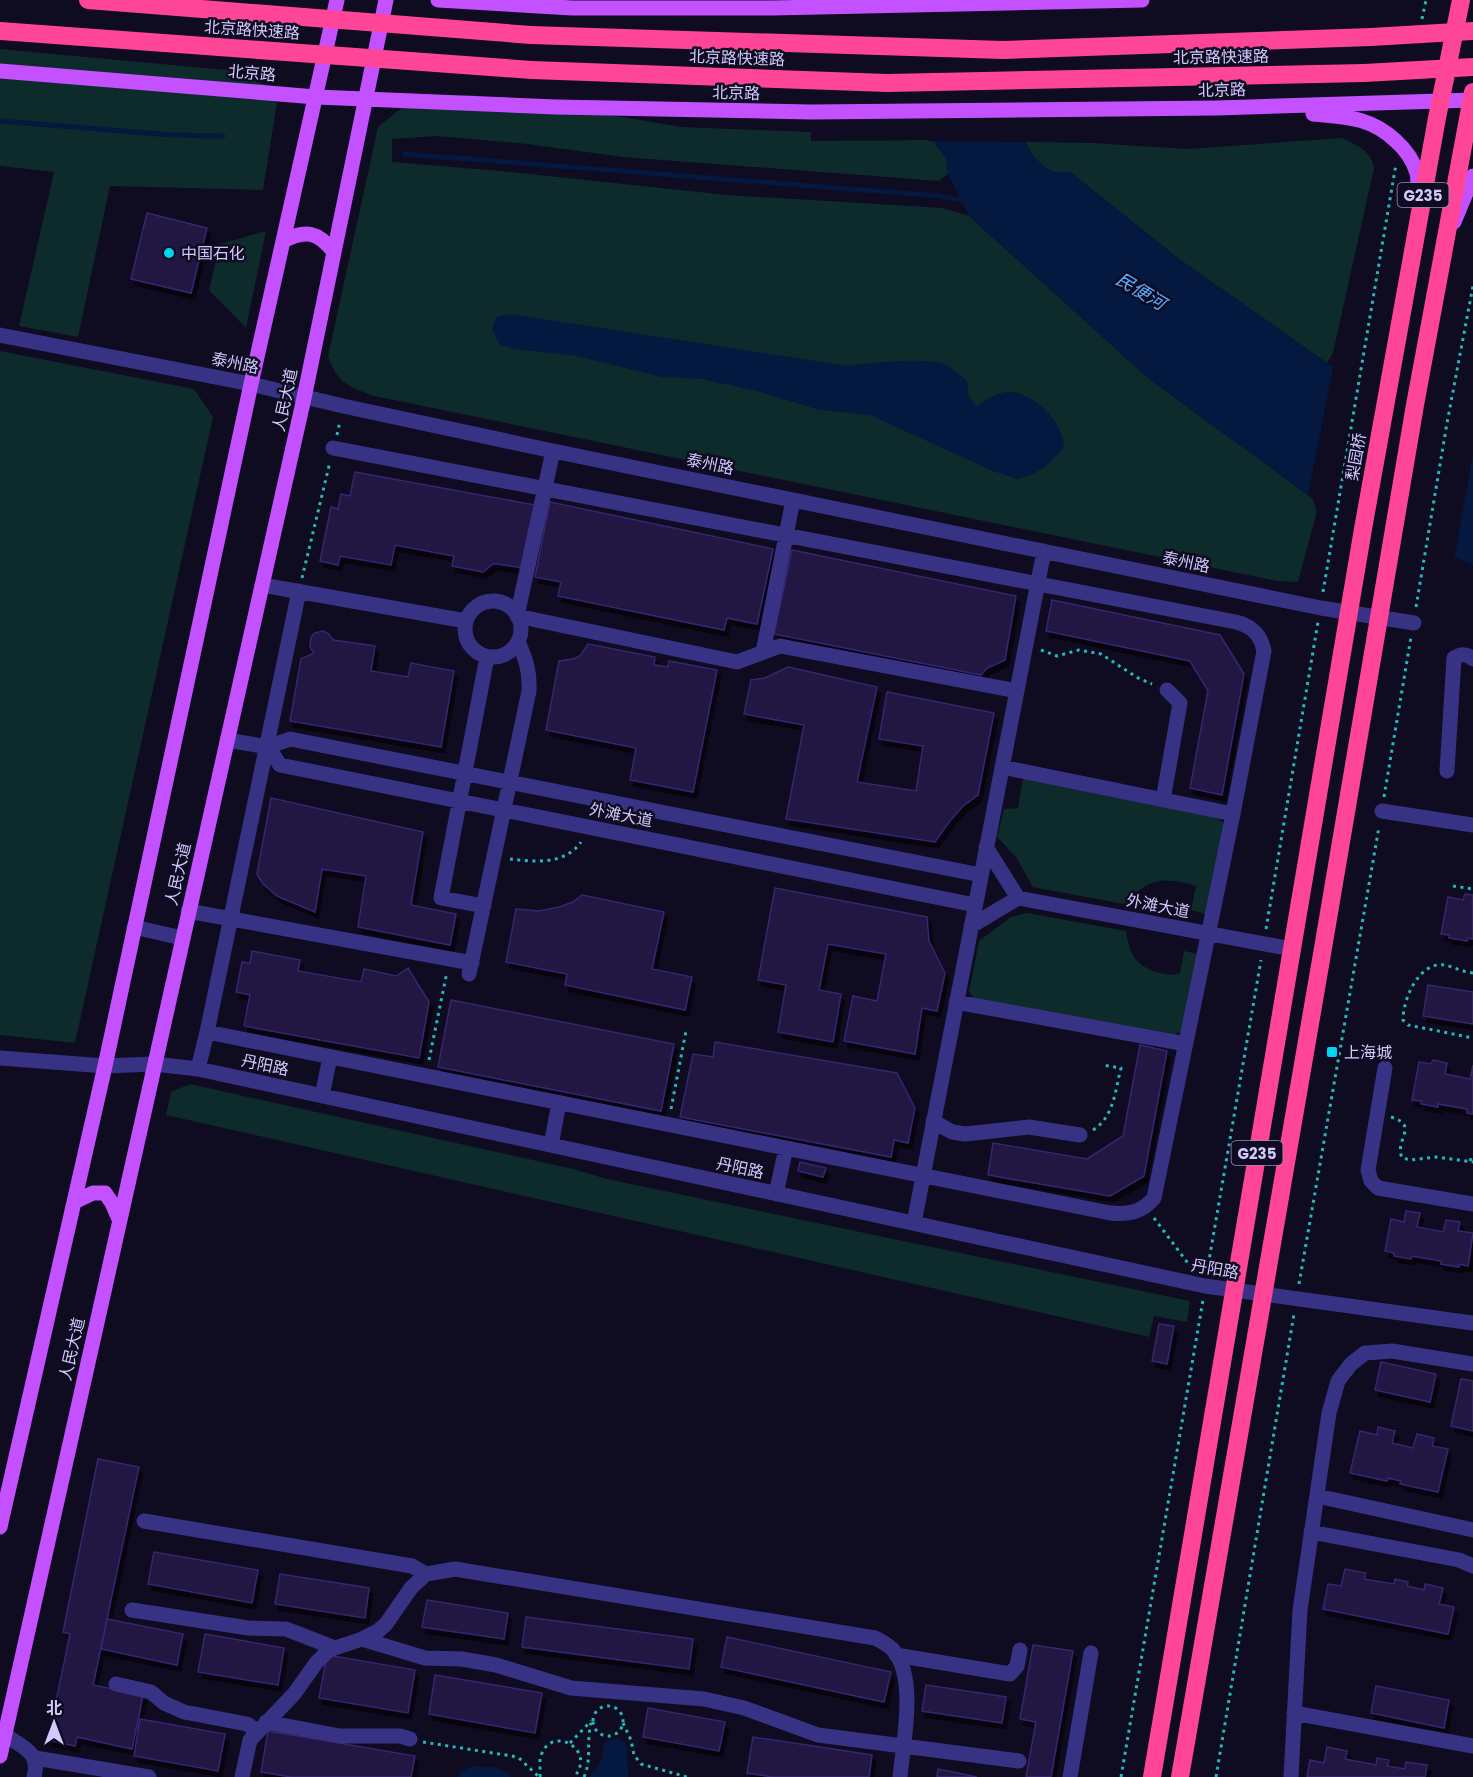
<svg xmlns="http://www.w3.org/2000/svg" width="1473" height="1777" font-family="Poppins,'Noto Sans SC',sans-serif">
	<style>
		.green { fill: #0d2b2b }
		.water { fill: #05183f }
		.pier { fill: #0f0b20 }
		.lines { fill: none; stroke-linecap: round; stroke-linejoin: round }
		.stream { stroke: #05183f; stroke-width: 5 }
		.building { fill: #201543; stroke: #372571; stroke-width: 1.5; filter: url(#shadow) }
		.path { stroke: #23bab7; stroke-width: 3; stroke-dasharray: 3 4.5; stroke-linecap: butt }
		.minor { stroke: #383284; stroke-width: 15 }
		.major { stroke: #c451ff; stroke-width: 15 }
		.highway { stroke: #ff4597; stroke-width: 18 }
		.highway-bridge { stroke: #ff4597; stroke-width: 18 }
		.poi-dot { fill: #00d4f5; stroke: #0f0b20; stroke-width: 2 }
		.labels { text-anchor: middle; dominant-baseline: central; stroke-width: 5; stroke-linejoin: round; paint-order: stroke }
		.shield { fill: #0f0b20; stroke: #9891bc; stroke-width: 1.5 }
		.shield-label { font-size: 15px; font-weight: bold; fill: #d2caff }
		.street-label { font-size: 16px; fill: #d2caff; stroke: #0f0b20 }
		.poi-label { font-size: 16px; fill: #d2caff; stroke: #0f0b20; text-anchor: start }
		.water-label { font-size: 18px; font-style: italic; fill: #58acff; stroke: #0f0b20 }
	</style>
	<defs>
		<filter id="shadow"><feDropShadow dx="3.5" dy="6" stdDeviation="0" flood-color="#0009"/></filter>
	</defs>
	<rect width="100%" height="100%" fill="#0f0b20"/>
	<path class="green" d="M0,49L237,71L267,86L277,103L263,190L110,186L78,337L19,326L54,172L0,166Z
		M470,95L521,100L681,127L811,132V141L932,140L946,158L948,174L939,181L623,157L527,144L436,136L392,139V162L501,171L727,195L943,208L969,216L1148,378L1312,498L1317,511L1298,582L1277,581L374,396C348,386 338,384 328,356L378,127L404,106L427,98Z
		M1342,138C1356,145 1371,150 1374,168L1333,353L1327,363L1179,259L1070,172C1066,172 1059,174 1055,173C1042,171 1031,153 1025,142L1093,143L1186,149Z
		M266,231L246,328L209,290L220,244Z
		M0,351L194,389L213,417L75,1043L0,1035Z
		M1023,778L1216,818L1223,822L1224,832L1206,914L1191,910L1196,886C1169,877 1143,876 1129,905L1033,887L1016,857L997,837L1004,809L1018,808Z
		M1027,913L1126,931C1129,951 1134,965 1156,972C1164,974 1172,976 1180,973L1184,951L1198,954L1181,1032L1175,1034L986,1002L976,999L969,992L979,941L1011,917Z
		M190,1084L573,1169L607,1179L1190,1301L1187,1322L1154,1316L1149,1337L166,1115L171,1092Z"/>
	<path class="water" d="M940,0L1031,153C1045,168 1048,174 1070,172L1179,259L1327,363L1473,446V565L1308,495L1148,378L969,216L948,174L946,158L932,140Z
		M510,314L848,366C870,363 930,356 948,366C955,370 961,376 967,381L969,397L977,406C987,399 998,391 1012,392C1037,396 1064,423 1064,448L1045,467L1031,475L1017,479L993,471L870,415L820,410L757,391L701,379L662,377L572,355L514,349L499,344L492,329L496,317Z
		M617,1738L624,1742L627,1748L628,1777H590L592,1771C605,1764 600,1755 604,1743Z
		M474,1766L494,1767L509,1773L510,1777H457L464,1770Z"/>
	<path class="pier" d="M942,0L952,14L1028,142L929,141L833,2Z
		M1334,364L1473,442V453L1454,561L1334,510L1308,495Z"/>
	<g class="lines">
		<path class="stream" d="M0,121L171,135L223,136
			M405,154L939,196L966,201"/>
	</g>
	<path class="building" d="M147,213L207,228L191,293L131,279Z
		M355,472L535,505L523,568L498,564H493L483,572L452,566L454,556L395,545L391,565L340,556L338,565L320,561L331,507L338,509L341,494L350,496Z
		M550,502L773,549L757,624L727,618L724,630L558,596L561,582L535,577Z
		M792,550L1016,596L1005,660L987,668L981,675L774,634Z
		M1052,600L1220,635L1244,674L1222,795L1190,788L1208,691L1190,661L1046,631Z
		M323,631L329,634L333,640L375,646L371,671L408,677L411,663L454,671L441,747L290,721L301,659L314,653L310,647L311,637L315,633Z
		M588,644L655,657L654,665L668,667L669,661L717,670L693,792L630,780L636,748L546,730L559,661L573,659L580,656Z
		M788,667L877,687L857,782L916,791L923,746L879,739L887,692L994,713L978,795L963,806L949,822L935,842L786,819L804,725L744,714L751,680L765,678Z
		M271,798L423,832L411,905L456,914L450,945L358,927L366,876L322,869L315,912L277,896L263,884L257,874Z
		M775,888L927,917L929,941L945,973L937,1011L922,1008L915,1054L844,1041L853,996L877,1001L886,954L828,944L819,990L841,994L833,1042L778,1032L786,985L758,980Z
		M1465,894L1473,895V939L1468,938L1467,941L1449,938L1450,935L1441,934L1448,897L1463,900Z
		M582,895L664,912L652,969L692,977L685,1010L565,985L567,974L506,962L516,909L539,911L559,907L573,902Z
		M252,951L300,960L298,971L361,982L364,969L396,976L408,968L429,1002L419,1058L244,1026L250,995L236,992L242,962L250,963Z
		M1428,985L1473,992V1024L1423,1016Z
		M451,1000L674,1044L661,1111L438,1067Z
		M715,1042L897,1073L915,1108L908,1143L894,1140L891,1157L680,1117L693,1054L713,1057Z
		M1140,1045L1167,1051L1144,1176L1110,1196L988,1175L993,1143L1087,1159L1123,1136Z
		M1433,1060L1447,1063L1445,1074L1470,1079L1473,1065V1114L1467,1113V1109L1438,1104V1107L1421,1104L1422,1101L1412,1100L1419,1062L1431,1064Z
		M800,1162L826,1168L823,1177L798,1171Z
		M1406,1211L1420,1213L1417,1227L1443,1232L1446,1220L1460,1222L1458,1231L1473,1233L1468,1266L1459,1264V1267L1441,1264V1261L1412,1256L1411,1259L1394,1256V1253L1385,1251L1391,1219L1404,1222Z
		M1159,1324L1174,1326L1167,1364L1152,1361Z
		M1381,1362L1436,1374L1430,1402L1375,1390Z
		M1461,1379L1473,1381V1431L1451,1426Z
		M1378,1427L1395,1431L1392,1443L1413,1448L1417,1434L1434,1438L1432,1446L1448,1449L1438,1492L1400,1484L1401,1481L1388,1478L1387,1481L1350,1473L1360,1431L1377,1435Z
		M98,1459L139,1467L93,1685L143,1695L132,1749L77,1737L75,1746L48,1740L70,1634L63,1632Z
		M154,1552L258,1570L252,1603L148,1584Z
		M1345,1569L1366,1573L1364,1579L1394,1584L1395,1579L1408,1582L1407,1586L1424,1590L1425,1584L1443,1588L1439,1604L1454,1607L1448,1634L1323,1609L1328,1584L1341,1586Z
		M280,1574L369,1588L365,1618L275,1604Z
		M427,1600L508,1613L504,1639L422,1627Z
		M526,1617L693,1639L689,1669L522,1647Z
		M107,1619L183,1634L177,1665L101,1649Z
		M205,1634L284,1648L278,1685L198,1672Z
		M727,1637L891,1672L884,1702L721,1667Z
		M1033,1645L1073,1651L1051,1777H1026L1036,1722L1020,1719Z
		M327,1655L415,1670L408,1713L319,1698Z
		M435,1675L542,1693L535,1733L429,1714Z
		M926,1685L1006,1697L1002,1723L922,1711Z
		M1376,1686L1449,1700L1444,1728L1371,1713Z
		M648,1708L725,1722L719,1751L643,1737Z
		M140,1719L225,1734L218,1771L134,1756Z
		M268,1731L415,1756L411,1777H291L261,1772Z
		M753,1737L872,1755L869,1777H773L747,1773Z
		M1327,1747L1347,1751L1345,1759L1376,1765L1377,1758L1389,1760L1387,1766L1405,1769L1406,1762L1427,1765L1425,1777H1307L1310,1760L1324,1763Z
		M938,1769L977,1777H937Z"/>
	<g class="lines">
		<path class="path" d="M1422,19L1426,0
			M337,435L340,421
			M302,578L330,462
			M1323,592L1396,164
			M1416,607L1447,423L1473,286
			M1041,650L1057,656L1079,650L1101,654L1138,678L1152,684
			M1384,797L1411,637
			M510,859C534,862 565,865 581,842
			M1453,886L1473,889
			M1266,929L1318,622
			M1473,973C1463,972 1454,967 1445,965C1419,961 1403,999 1403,1020L1408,1025L1473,1038
			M429,1060L447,972
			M671,1109L686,1031
			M1391,1117C1420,1126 1394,1139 1402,1158L1411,1160L1436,1157L1473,1162
			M1093,1130C1114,1117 1115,1091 1121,1068L1103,1065
			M1470,1161L1473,1154
			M1154,1218L1190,1266
			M1207,1272L1261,960
			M1299,1284L1379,827
			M593 1721a15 15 0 1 1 30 0a15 15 0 1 1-30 0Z
			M623,1723L631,1740L634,1755L641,1764L687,1777
			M423,1742L512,1756L519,1758L539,1777
			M570,1743L591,1721
			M540,1777C541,1769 538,1761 542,1753C554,1725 597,1751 574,1777
			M584,1777C592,1759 586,1742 591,1723
			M1121,1777L1203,1300
			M1216,1777L1294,1314"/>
		<path class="minor" d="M0,335L251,384L343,406L553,451L1321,608L1414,623
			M333,448L1236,622C1252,626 1261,635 1264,651L1233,814L1002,767
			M553,451L517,616L737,662L780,646L1017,691
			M262,585L466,621
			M299,591L207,1032L1110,1213C1129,1215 1142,1212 1154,1198L1233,814
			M465 629a28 28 0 1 1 56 0a28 28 0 1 1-56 0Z
			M763,652L793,500
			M227,740L268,747L290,739L981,875
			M268,747L280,765L975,905
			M1447,771L1454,658C1461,654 1466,653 1473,659
			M1163,800L1180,703L1167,690
			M1382,811L1473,825
			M1018,898L1292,949
			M484,906L441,898L487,657
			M188,911L472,963
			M971,926L1018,898L986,847
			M134,927L182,938
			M469,974L529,691C530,672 526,659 518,642
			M956,1002L1186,1044
			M0,1058L105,1066L154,1064L198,1069L1205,1286L1473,1323
			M1385,1068L1368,1170L1371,1181L1378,1188L1473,1204
			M198,1069L207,1032
			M322,1096L330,1057
			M933,1121L952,1132L965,1134L1029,1127L1080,1135
			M551,1145L559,1103
			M776,1194L786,1148
			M914,1223L1044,551
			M1317,1496L1473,1530
			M144,1521L412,1566L426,1574
			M1311,1532L1459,1560L1473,1566
			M132,1610L248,1628L286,1629L335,1648
			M362,1639L425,1658L462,1659L496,1665L571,1688L704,1699L744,1708L818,1735L1019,1761
			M896,1655L1010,1674L1017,1666L1020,1650
			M116,1684L151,1692L164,1703L184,1712L247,1724L257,1731
			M1294,1713L1473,1746
			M266,1722L340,1736H400L410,1739
			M5,1735C22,1747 41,1752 34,1777
			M35,1758L149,1777
			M242,1777L250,1740L294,1694L316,1663L329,1650L362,1639L378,1631L386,1624L411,1588L426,1574L455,1569L875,1638C881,1641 889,1645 894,1651C917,1679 903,1743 900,1777
			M1070,1777L1091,1653
			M1291,1777L1300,1610L1329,1413L1338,1381L1351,1364L1365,1353L1392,1351L1473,1364"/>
		<path class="major" d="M438,0L572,8H773L1142,0
			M0,71L316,97L556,107L811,112L1217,108L1473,100
			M1313,114C1346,117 1371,117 1396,141C1406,150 1413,160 1417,173C1419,180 1417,189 1417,197
			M1454,222L1473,176
			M283,241C306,229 318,232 334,252
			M74,1202L93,1193H105L112,1203L119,1219
			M0,1527L105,1066L251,384L337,0
			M0,1756L304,398L386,0"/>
		<path class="highway" d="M531,35L1003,50L1371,37
			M532,70L887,83L1364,73
			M1152,1777L1363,529L1437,118L1461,0
			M1180,1777L1322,954L1415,405L1473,92"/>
		<path class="highway-bridge" d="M88,0L531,35
			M0,31L532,70
			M1371,37L1473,31
			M1364,73L1473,67"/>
	</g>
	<g class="poi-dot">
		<circle cx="169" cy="253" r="6"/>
		<rect x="1326" y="1046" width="12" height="12" rx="3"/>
	</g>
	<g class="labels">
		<g class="shield">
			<rect x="1397.5" y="183" width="51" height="24" rx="4.5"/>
			<rect x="1231.5" y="1141" width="51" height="24" rx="4.5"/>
		</g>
		<g class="shield-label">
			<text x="1423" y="195">G235</text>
			<text x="1257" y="1153">G235</text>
		</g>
		<g class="street-label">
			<text transform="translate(252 30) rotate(4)">北京路快速路</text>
			<text transform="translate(1221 57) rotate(-1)">北京路快速路</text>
			<text transform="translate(737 58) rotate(2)">北京路快速路</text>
			<text transform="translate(252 73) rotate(5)">北京路</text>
			<text transform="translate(1222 90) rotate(-1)">北京路</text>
			<text transform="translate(736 93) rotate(1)">北京路</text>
			<text transform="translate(235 363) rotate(12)">泰州路</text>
			<text transform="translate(285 400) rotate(-78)">人民大道</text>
			<text transform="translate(1356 457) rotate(-80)">梨园桥</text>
			<text transform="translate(710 464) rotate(12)">泰州路</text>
			<text transform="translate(1186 562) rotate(12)">泰州路</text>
			<text transform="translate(621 815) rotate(11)">外滩大道</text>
			<text transform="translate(178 874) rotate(-77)">人民大道</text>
			<text transform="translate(1158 906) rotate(11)">外滩大道</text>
			<text transform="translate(265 1065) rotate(12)">丹阳路</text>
			<text transform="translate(740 1168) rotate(12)">丹阳路</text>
			<text transform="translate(1215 1269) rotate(10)">丹阳路</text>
			<text transform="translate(72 1349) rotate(-77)">人民大道</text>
		</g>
		<g class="poi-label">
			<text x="181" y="253">中国石化</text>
			<text x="1344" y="1052">上海城</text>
		</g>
		<g class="water-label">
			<text transform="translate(1141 291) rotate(31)">民便河</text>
		</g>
	</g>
	<g transform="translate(54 1723)" stroke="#0f0b20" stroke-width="4.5" paint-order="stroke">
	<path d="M0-4.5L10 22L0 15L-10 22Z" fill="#d2caff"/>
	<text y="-9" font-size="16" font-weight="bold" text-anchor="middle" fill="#d2caff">北</text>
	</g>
</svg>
